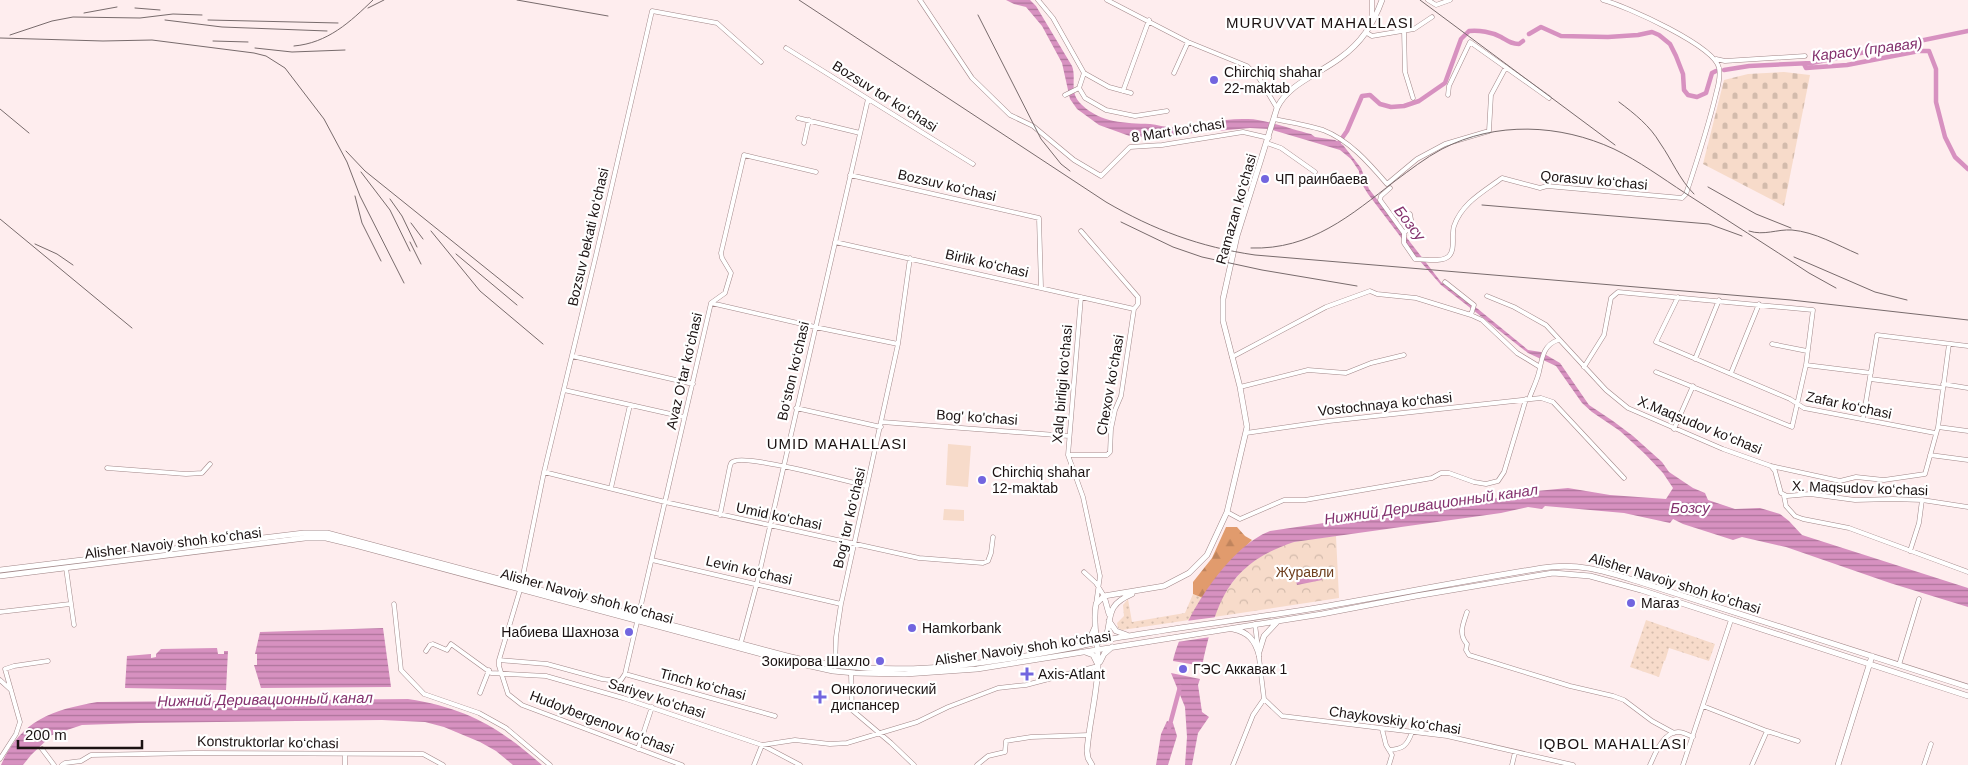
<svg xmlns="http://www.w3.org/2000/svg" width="1968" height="765" font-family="Helvetica,sans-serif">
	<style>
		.grass { fill: url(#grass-dots) }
		.forest { fill: url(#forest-firs) }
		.cemetery { fill: url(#cemetery-stones) }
		.park { fill: url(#park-crowns) }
		.pitch { fill: #f7dbca }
		.water { fill: url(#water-rules) }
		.pier { fill: #feedee }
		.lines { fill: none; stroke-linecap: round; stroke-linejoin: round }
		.canal { stroke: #d791c0; stroke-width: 4.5 }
		.minor-casing { stroke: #a18788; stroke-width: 5 }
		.major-casing { stroke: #a18788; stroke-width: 6 }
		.minor { stroke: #fff; stroke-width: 4 }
		.major { stroke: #fff; stroke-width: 5 }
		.rail { stroke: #786b6c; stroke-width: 1 }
		.poi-dot { fill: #7265df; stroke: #fff; stroke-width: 2 }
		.labels { text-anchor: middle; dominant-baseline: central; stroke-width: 4.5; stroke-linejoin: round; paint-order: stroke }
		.poi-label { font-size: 14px; fill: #1b1212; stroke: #fff; text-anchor: start }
		.street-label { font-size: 14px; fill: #1b1212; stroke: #fff }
		.park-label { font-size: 14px; fill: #6e3f1e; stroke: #fff }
		.neighbourhood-label { font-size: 15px; letter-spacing: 1px; fill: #1b1212; stroke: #fff }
		.water-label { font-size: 15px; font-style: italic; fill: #84326e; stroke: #fff }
	</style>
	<defs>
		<pattern id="grass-dots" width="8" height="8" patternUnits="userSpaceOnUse" patternTransform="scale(1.25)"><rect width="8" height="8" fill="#f7dbca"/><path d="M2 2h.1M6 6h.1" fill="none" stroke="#d3bbac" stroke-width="1.8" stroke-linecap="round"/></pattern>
		<pattern id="forest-firs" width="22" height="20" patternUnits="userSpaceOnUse" patternTransform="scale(1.25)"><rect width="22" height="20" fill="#e19b6d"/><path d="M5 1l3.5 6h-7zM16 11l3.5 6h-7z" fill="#c0845d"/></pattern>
		<pattern id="cemetery-stones" width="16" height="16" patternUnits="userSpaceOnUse" patternTransform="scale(1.25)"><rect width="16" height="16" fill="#f7dbca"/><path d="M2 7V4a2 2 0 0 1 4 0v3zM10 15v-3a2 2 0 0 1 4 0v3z" fill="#d3bbac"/></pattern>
		<pattern id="park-crowns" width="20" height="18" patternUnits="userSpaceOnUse" patternTransform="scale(1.25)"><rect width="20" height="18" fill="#f7dbca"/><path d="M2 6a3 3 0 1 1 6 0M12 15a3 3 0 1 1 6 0" fill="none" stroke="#d3bbac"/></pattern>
		<pattern id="water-rules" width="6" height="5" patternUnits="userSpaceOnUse" patternTransform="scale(1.25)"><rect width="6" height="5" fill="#d791c0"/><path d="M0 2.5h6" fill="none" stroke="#ae759b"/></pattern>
	</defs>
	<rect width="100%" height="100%" fill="#feedee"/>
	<path class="grass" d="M1193,594L1203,598L1189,620L1122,630L1118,628L1117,623L1124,616L1123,605L1128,599L1132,622L1185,613Z
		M1646,620L1715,644L1709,661L1669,648L1665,661L1662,660L1664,661L1659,677L1630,667Z"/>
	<path class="forest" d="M1226,527H1237L1245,536L1252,540L1219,574L1203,598L1193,594V582L1212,558Z"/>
	<path class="cemetery" d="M1784,72L1810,75L1784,206L1703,164L1724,80L1748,74Z"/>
	<path class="park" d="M1336,536L1339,598L1214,617C1227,580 1255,552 1293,542C1307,539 1322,538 1336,536Z"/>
	<path class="pitch" d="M948,444L971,446L968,487L946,485Z
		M944,509L964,510V521L943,520Z"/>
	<path class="water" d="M1006,0H1030L1036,6L1072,66C1077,79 1068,93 1082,105C1101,123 1125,123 1150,124C1158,125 1168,128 1176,127C1200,124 1224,118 1248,119C1265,119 1293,130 1311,134L1315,137L1335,140L1343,145L1361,168L1369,189L1441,282L1478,309L1528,350L1541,352L1560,363L1589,405L1613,421L1633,436L1662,462L1669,472L1693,488L1705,493L1708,500L1735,509L1760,508L1780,514L1789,521L1802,535L1968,588V607L1890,583L1786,547L1742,537L1733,540L1683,524L1673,519L1670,523L1624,513L1545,506L1542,509L1528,507L1501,513L1294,542C1227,564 1216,603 1202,666L1173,661C1183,618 1228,547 1270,531L1425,508L1478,502L1526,492L1568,488L1610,495L1666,499L1673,488L1663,473L1645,454L1620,431L1592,412L1582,403L1556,366L1528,353L1441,285L1412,252L1368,194L1360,181L1359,171L1351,159L1340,150L1269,129L1250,128L1172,135H1150L1135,138L1099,125L1077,109L1070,99L1062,63L1042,26L1026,7L1014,4Z
		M1321,572L1322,580L1297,585L1295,577Z
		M383,628L391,687L261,688L254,665H257V654H255L260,632Z
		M217,648L218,654H224V651H228L226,690L125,688L127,656L151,654V658L156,657V654L161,649Z
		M1171,673L1200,679L1198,685L1202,712L1209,717L1198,733L1192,765H1185L1187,737L1185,707Z
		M408,699C466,708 499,727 542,765H513L496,751L480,742L444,727L425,722L382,720L139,723L82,725L52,735L31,755L23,765H1C21,720 52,710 97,702Z
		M1167,721L1173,723L1177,736L1168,765H1156L1161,734Z"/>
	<path class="pier" d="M1217,617L1211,637L1177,642L1186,621Z"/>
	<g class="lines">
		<path class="canal" d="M1529,34L1541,27L1561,36L1608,37L1638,35L1652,32L1659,35L1670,44L1676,56L1683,74L1684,90L1688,95L1697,97L1706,93L1712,73L1716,71
			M1804,64L1806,68L1847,65L1919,51H1929L1936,69V102L1945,137L1955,157L1968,169
			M1724,70L1749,66L1812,63L1968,31
			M1338,144L1347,131L1362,96L1370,95L1380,104L1391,107L1404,106L1419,101L1445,83L1461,39L1469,31C1479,30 1492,32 1501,37C1508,41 1511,44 1519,44L1523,41
			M1169,728L1180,687"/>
		<defs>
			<path id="minor" d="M920,0L972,78L1010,115L1033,126L1074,160L1101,176L1130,147L1162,145L1243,132L1269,138
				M1038,0L1053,18L1084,73L1079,88L1085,98L1106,110L1135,116L1167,111
				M1107,0L1188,42L1247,66L1259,78L1277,108
				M1428,0L1436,5L1450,0
				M1372,20V0
				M1404,30L1405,72L1413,98
				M1367,33L1372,36L1414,29L1432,17
				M786,48L973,164
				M1716,59L1725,61L1805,56
				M1084,73L1109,87L1131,93
				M1174,73L1188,42
				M1123,91L1149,20
				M1065,95L1079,88
				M1448,95L1449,86L1470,42L1549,98
				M798,118L860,133
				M1274,119C1290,122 1307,125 1323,130C1349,140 1369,163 1387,184L1417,159L1445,144L1489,131L1491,95L1506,67
				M804,143L809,120
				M1267,143L1281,148L1315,172
				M850,175L1039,218L1041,287
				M1390,188L1381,196L1380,200L1404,233V243L1415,259C1424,259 1442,263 1449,256C1456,249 1451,235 1454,226C1462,203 1483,192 1502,178L1540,188L1547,186L1682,198L1686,194C1697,161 1708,128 1716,94C1718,86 1721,77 1719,68C1715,46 1626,6 1603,0
				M1081,231L1138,297V304L1134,309
				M1404,233L1412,225L1410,214
				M835,242L1134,309
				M1445,282L1474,305L1471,315
				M1487,296L1514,307L1546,325L1606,390L1628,408L1723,449L1771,466L1840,481L1856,477L1884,480L1925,474L1938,427L1949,344
				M1081,297L1068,455L1083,497L1100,576L1096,604
				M1678,297L1656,342L1790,399L1804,408L1935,433
				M711,303L815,327L898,344
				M1772,344L1807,351
				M572,356L693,384
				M1232,357L1326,307L1370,291L1377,294L1416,298L1471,315L1482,320L1517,353L1540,367
				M1695,359L1719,300
				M1806,365L1871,373
				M1584,367L1604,335L1611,298L1618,292L1813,310L1806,365L1792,427L1656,372
				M1731,373L1759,304
				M1870,379L1943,388
				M1943,384L1968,388
				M1240,387L1308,370L1346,373L1371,363L1404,355
				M564,390L684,417
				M1529,399C1532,390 1537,381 1539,372C1542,359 1543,345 1558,340
				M796,408L881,427
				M1863,419L1877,335L1968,346
				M882,422L1069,436
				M1938,427L1968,431
				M1674,429L1693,386
				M1246,433L1329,421L1541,398L1553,402L1624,478
				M1068,455H1107L1110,452L1111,429L1115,410L1121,396L1134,309
				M1930,455L1968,460
				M1771,466L1775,471L1781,493L1787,496L1810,494L1855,500L1893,499L1922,500L1968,507
				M107,468L186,474L202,473L210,464
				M544,472L665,502L919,558L983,563L988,561L991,553L993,537
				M611,488L630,405
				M1784,496L1786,506L1795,516L1803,519L1849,528L1968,572
				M1227,512L1240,519L1284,500H1305L1432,478L1441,473H1449L1474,482L1486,484L1498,481L1504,472L1526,399
				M720,515L730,466C731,463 731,462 735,461C749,455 846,481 867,486
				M1910,551L1919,523L1922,500
				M652,560L841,604
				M66,568L74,625
				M1084,572L1096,583L1104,596
				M394,604L401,670L424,694L479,713L506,728L550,765
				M0,612L70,604
				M1467,612C1463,624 1458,634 1467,644L1466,650L1469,655L1570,686L1613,696L1624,700L1652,721L1674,733
				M1255,624L1264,699L1282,716L1447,736L1573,765
				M740,646L757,583L868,99
				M426,651L430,645L433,644L447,650L451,644L491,673L546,676L623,698L762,745L800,765
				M499,660L547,664L602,679L617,681L621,680L625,674L711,303L725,293L731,273L722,258L721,253L744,155L816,172
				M1899,665L1919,599
				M835,667L836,637L841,604L898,344L910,258
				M851,673L852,710L891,743L914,765
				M625,674L775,716
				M0,680L11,690
				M480,693L489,670
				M1703,706L1767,731L1798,741
				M1382,729L1386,745L1392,755L1389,765
				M42,749L54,765
				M638,749L652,707
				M1389,750C1403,749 1407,746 1412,732
				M345,755V765
				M0,759L16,734L20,722L5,669L14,666L48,661
				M62,765L65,763L81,761L91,755L195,753L423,754L443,765
				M682,765L522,705L508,694L499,666V660L520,590L544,472L596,255L652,11L717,23L761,62
				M754,765L762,745L795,740L830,744L847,743L917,722L948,707L998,688L1026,685L1098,666
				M977,765L988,756L1005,752L1006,741L1031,737L1089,735
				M1233,765L1253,715L1264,699
				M1512,765L1515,752
				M1650,765C1655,754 1663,732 1678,732C1683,732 1689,735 1693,737
				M1683,765L1731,620
				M1752,765L1767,731
				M1924,765L1931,744"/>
			<path id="major" d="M0,570L304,533H327L787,656C885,681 979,665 1076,647C1094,643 1111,638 1129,636C1193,625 1258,618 1322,607C1396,594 1468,580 1542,568C1580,562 1607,572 1643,583L1968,687
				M0,576L305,538H326L355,545L788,661L833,671L855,673L905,674L977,669L1322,614L1416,596L1553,573L1590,576L1641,590L1968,696
				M1104,596L1109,614
				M1109,621L1116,631L1127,635
				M1233,629C1248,632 1255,640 1259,655
				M1105,641C1113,617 1104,606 1132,594
				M1082,644L1091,636L1095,627
				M1085,652L1093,655L1098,665
				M1259,652L1264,636L1277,622
				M1100,662L1104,654L1112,647
				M1092,765L1088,758L1087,751C1089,723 1097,695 1098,666C1099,645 1092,625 1096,604L1104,596L1164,586L1189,573L1207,555L1227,512L1247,427L1240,387L1223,321V299L1237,236L1277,108C1288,84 1319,74 1340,58C1361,43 1373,25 1382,0
				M1838,765L1872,656"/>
		</defs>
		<use href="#minor" class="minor-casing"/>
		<use href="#major" class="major-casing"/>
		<use href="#minor" class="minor"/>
		<use href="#major" class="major"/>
		<path class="rail" d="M517,0L608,16
			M799,0L1106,202C1154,230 1200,247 1255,255L1791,300L1968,320
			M1420,0L1615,145
			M135,8L160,10
			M368,8L384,0
			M84,13L117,7
			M978,15L1041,139L1061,164L1070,171
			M165,20L222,27L327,31
			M208,20L338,23
			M10,35L52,21L73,17L140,18L173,14L202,15
			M0,38L103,41L152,40L254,53L266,56L285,68L324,119L347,162L360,196L404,283
			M213,41L248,42
			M294,46C328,43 350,22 373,0
			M255,48L292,52L345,50
			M1619,102C1635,114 1650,126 1660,143C1672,160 1679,179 1694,194
			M0,109L29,133
			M346,151L365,171L523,298
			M361,172L390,210L410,251
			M1708,187L1756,214L1791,228
			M355,196L362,223L381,261
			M390,199L402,216L417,247
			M1482,205L1709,224L1742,236
			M0,219L132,328
			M1121,222L1173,247L1202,257L1262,270L1357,286
			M411,223L423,239
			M431,231L480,291L543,344
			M1749,231C1764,236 1777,229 1792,230C1815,232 1837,245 1858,254
			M410,242L421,264
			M35,244L57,254L73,265
			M1251,248C1311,250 1351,215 1395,181C1410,170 1425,158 1442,149C1496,121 1560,124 1614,149C1639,161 1662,178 1685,193C1727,220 1768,246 1809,273L1836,288
			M456,254L517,305
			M1794,257L1875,292L1907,300"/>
	</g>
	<g class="poi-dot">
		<circle cx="1214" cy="80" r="5"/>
		<circle cx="1265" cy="179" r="5"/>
		<circle cx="982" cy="480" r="5"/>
		<circle cx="1631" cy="603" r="5"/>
		<circle cx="912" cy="628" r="5"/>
		<circle cx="629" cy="632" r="5"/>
		<circle cx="880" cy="661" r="5"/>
		<circle cx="1183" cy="669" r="5"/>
		<path d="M1024.5 666.5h5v5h5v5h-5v5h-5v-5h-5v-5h5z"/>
		<path d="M817.5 689.5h5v5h5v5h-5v5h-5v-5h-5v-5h5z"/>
	</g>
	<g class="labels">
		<g class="poi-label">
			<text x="1224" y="72">Chirchiq shahar<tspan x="1224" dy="16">22-maktab</tspan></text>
			<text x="1275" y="179">ЧП раинбаева</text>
			<text x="992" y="472">Chirchiq shahar<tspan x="992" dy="16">12-maktab</tspan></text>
			<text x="1641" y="603">Магаз</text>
			<text x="922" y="628">Hamkorbank</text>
			<text x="619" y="632" text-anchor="end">Набиева Шахноза</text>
			<text x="870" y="661" text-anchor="end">Зокирова Шахло</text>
			<text x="1193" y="669">ГЭС Аккавак 1</text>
			<text x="1038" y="674">Axis-Atlant</text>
			<text x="831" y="689">Онкологический<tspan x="831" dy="16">диспансер</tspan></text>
		</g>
		<g class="street-label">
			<text transform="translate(885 96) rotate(32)">Bozsuv tor ko‘chasi</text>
			<text transform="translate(1178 130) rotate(-9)">8 Mart ko‘chasi</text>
			<text transform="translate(1594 180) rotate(5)">Qorasuv ko‘chasi</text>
			<text transform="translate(947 185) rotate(13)">Bozsuv ko‘chasi</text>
			<text transform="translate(1236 209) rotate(-74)">Ramazan ko‘chasi</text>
			<text transform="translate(588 237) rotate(-77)">Bozsuv bekati ko‘chasi</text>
			<text transform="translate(987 263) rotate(13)">Birlik ko‘chasi</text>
			<text transform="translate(684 371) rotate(-77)">Avaz O‘tar ko‘chasi</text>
			<text transform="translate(793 371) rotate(-77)">Bo‘ston ko‘chasi</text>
			<text transform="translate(1062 384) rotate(-85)">Xalq birligi ko‘chasi</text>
			<text transform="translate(1110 385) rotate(-80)">Chexov ko‘chasi</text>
			<text transform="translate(1385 404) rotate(-6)">Vostochnaya ko‘chasi</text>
			<text transform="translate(1849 405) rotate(12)">Zafar ko‘chasi</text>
			<text transform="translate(977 417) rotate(4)">Bog' ko'chasi</text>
			<text transform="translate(1700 425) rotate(22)">X.Maqsudov ko‘chasi</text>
			<text transform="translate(1860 488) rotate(2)">X. Maqsudov ko‘chasi</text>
			<text transform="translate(779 516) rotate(12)">Umid ko‘chasi</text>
			<text transform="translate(849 518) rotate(-77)">Bog‘ tor ko‘chasi</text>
			<text transform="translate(173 543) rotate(-7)">Alisher Navoiy shoh koʻchasi</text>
			<text transform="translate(749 570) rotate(13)">Levin ko‘chasi</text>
			<text transform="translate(1675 583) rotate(17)">Alisher Navoiy shoh koʻchasi</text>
			<text transform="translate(587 596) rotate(15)">Alisher Navoiy shoh koʻchasi</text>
			<text transform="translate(1023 648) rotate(-8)">Alisher Navoiy shoh koʻchasi</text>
			<text transform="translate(703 684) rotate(15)">Tinch ko‘chasi</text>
			<text transform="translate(657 698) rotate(18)">Sariyev ko‘chasi</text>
			<text transform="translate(1395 720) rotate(8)">Chaykovskiy ko‘chasi</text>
			<text transform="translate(602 722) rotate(21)">Hudoybergenov ko‘chasi</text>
			<text transform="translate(268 742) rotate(1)">Konstruktorlar ko‘chasi</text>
		</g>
		<g class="park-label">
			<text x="1305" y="572">Журавли</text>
		</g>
		<g class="neighbourhood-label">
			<text x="1320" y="22">MURUVVAT MAHALLASI</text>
			<text x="837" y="443">UMID MAHALLASI</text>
			<text x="1613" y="743">IQBOL MAHALLASI</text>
		</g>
		<g class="water-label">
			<text transform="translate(1867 49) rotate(-7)">Карасу (правая)</text>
			<text transform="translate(1410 223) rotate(52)">Бозсу</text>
			<text transform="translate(1431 504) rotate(-8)">Нижний Деривационный канал</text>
			<text x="1690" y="507">Бозсу</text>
			<text transform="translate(265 699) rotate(-1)">Нижний Деривационный канал</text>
		</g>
	</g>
	<path d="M18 740v8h124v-8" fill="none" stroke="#1b1212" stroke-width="2.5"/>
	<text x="25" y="740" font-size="15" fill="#1b1212" stroke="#ffffff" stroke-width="4" paint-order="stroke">200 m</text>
</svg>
